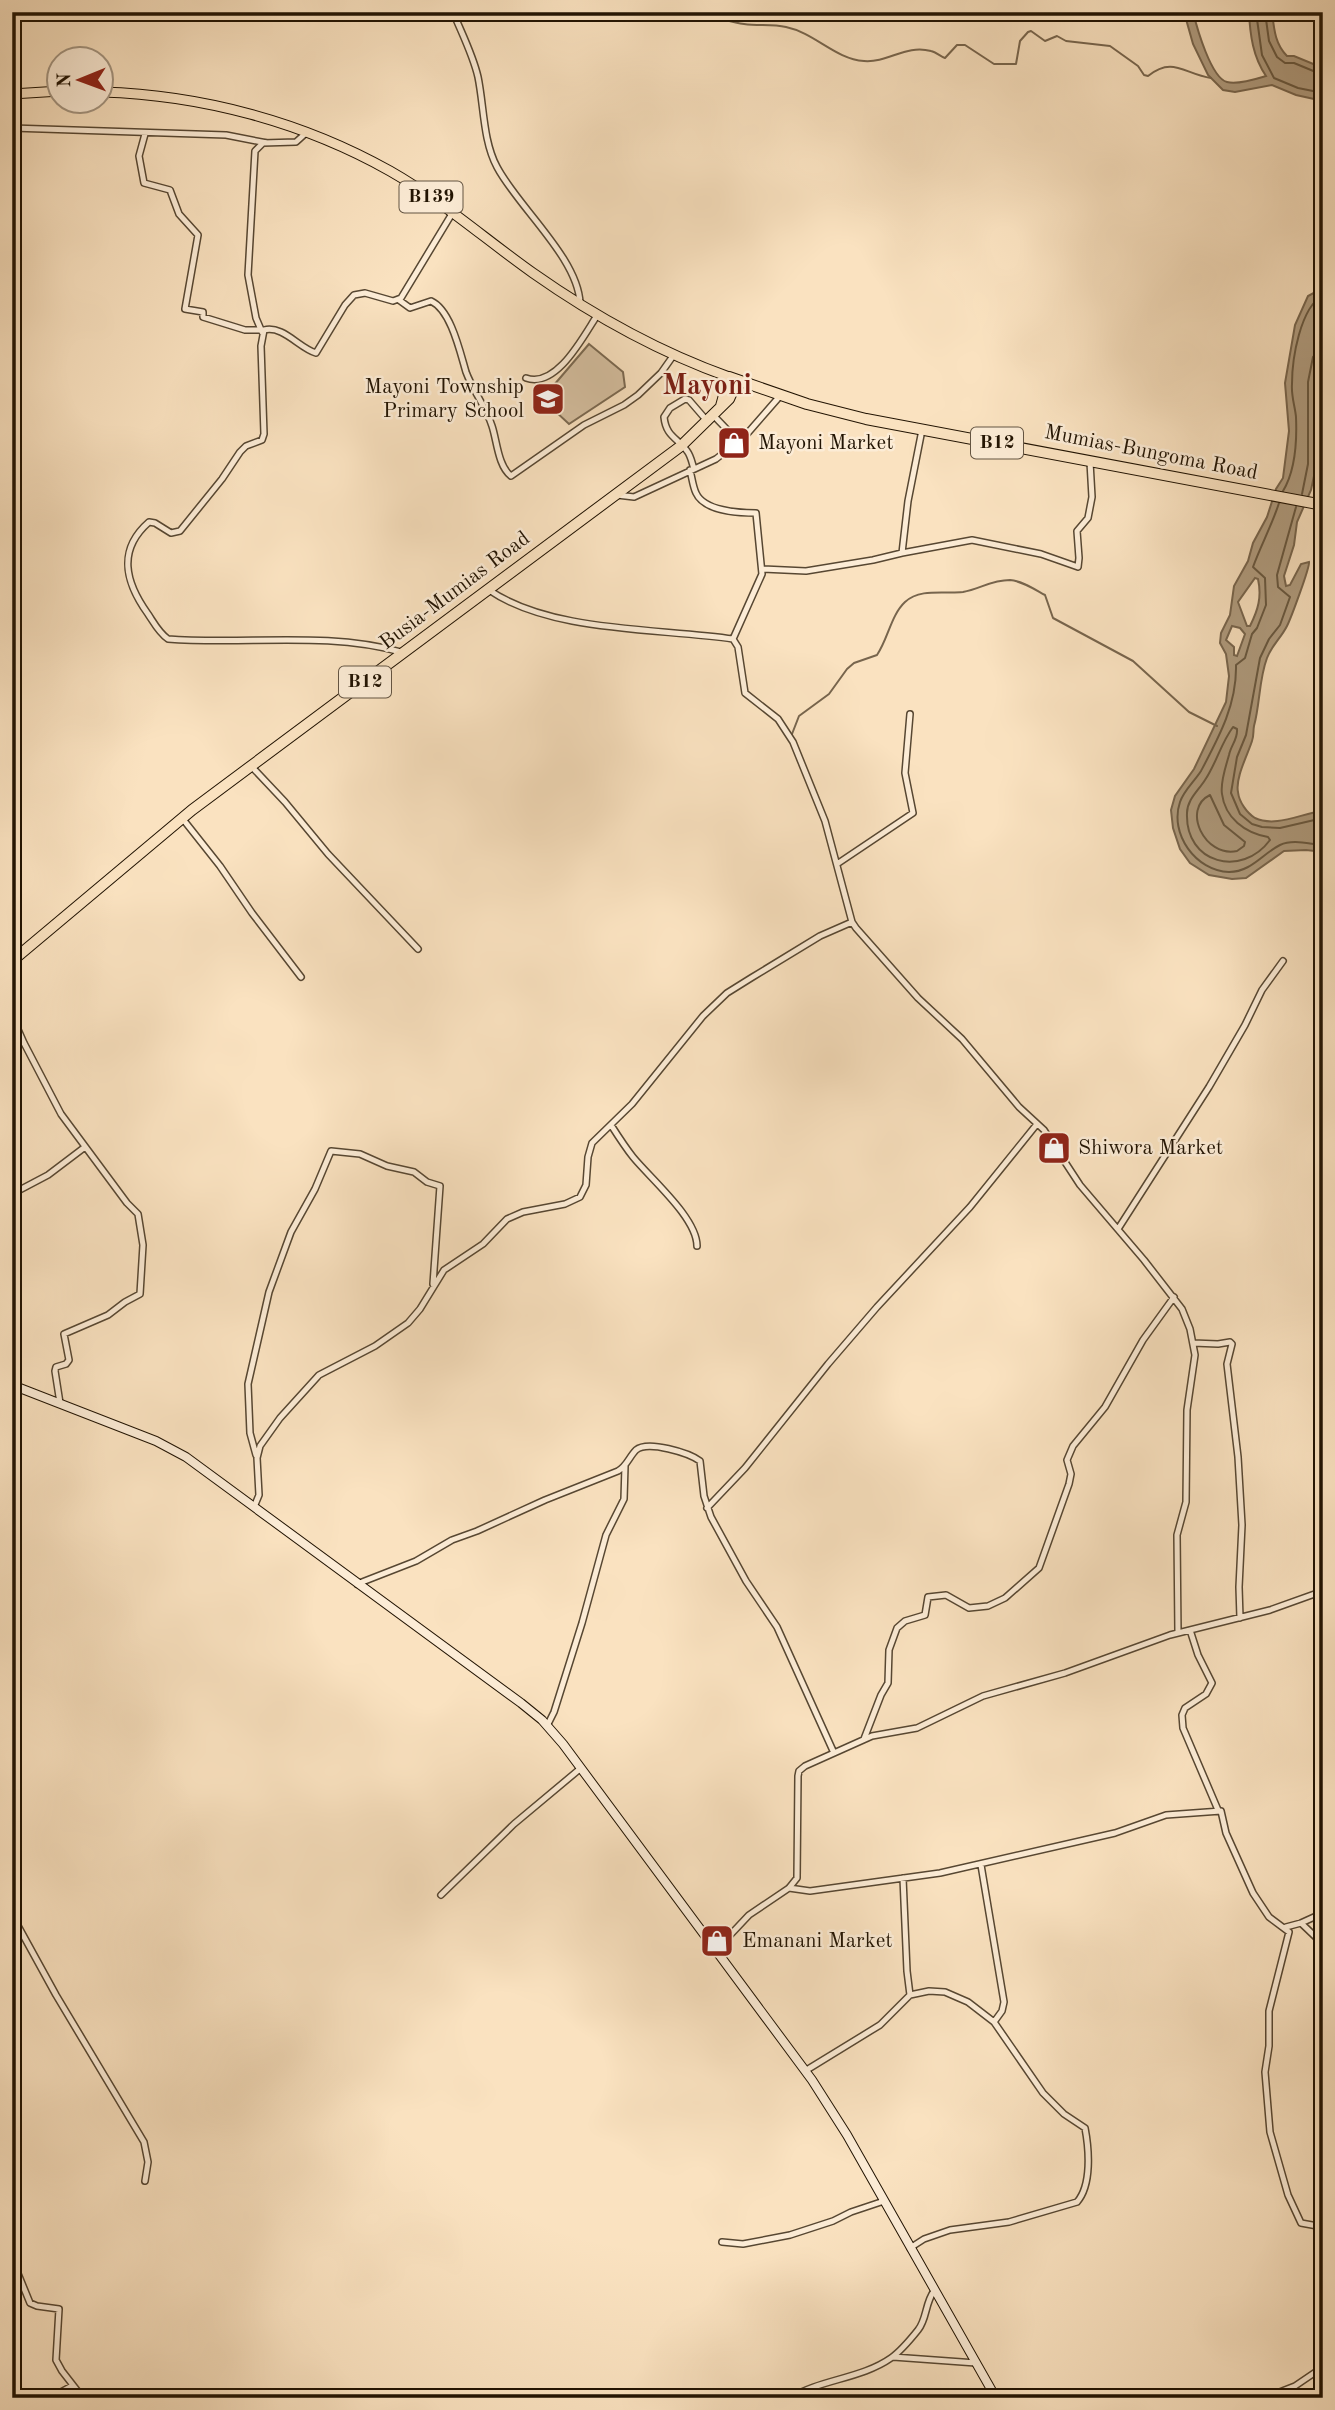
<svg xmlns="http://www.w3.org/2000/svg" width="1335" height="2410" font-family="'Old Standard TT',serif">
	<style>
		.green { fill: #d5bfa0; stroke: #7b6951; stroke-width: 2 }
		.water { fill: #b09c7f; stroke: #77654d; stroke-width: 2; fill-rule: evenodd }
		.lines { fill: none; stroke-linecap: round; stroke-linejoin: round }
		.shore { stroke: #685840; stroke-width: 2 }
		.stream { stroke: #77654d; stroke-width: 2 }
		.street-casing { stroke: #574732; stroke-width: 8 }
		.secondary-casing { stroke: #211302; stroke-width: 10 }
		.primary-casing { stroke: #211302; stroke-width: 11 }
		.highway-casing { stroke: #211302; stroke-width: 12 }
		.street { stroke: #fcecd6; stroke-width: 5 }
		.secondary { stroke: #fcecd6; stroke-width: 8 }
		.primary { stroke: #fae2c0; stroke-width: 9 }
		.highway { stroke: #fae2c0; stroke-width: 10 }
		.labels { text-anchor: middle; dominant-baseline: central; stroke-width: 5; stroke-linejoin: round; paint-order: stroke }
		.shield { fill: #fcecd6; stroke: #635442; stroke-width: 2 }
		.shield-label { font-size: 19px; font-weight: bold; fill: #211302 }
		.poi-label { font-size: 21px; fill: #211302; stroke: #fcecd6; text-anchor: start }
		.street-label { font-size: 21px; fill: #211302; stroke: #fcecd6 }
		.district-label { font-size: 28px; font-weight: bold; fill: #7a1f14; stroke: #fcecd6 }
	</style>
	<rect width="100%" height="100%" fill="#fae2c0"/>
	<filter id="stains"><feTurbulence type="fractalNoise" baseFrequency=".00286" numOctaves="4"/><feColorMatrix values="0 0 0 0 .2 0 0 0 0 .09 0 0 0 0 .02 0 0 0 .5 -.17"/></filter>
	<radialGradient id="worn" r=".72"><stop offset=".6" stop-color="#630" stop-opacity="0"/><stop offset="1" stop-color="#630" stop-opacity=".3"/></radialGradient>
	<path class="green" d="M589,344L623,372L625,387L569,424L542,399Z"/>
	<path class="water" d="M1184,12H1193C1197,28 1211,78 1227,82C1238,85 1256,79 1266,76C1253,57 1250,35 1249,12H1272C1274,29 1275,44 1287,56H1294L1323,68V101L1296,95L1272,85L1235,92L1223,90L1208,75L1193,44Z
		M1323,288V350L1315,384L1314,476L1311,490L1297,522L1294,545L1284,576L1286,586L1290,585L1301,564L1309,562C1310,567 1291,618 1287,626C1281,638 1272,645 1267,658C1259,679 1260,704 1254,726C1253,731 1254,736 1252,741C1248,754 1235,778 1238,792C1239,802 1247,813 1255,818C1276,828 1302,813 1323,811V852L1306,850L1284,851L1246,878L1232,879L1209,875L1190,863L1180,849L1173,828L1171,810L1175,796L1194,769L1226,702L1229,676L1226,654L1220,643L1221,633L1230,615L1234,586L1248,561L1253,543L1267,517L1276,489L1283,478L1289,431L1285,383L1295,325L1308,296ZM1255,578L1258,579C1262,597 1258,610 1250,626H1247L1238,602ZM1232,626L1240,628L1245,634L1237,656L1234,655V647L1226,640Z"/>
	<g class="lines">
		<path class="shore" d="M1256,12L1262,55L1274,78L1298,88L1323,93
			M1265,12L1269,41L1277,57L1285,63H1294L1323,75
			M1283,491C1295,471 1297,440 1296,417C1295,406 1291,396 1292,384C1292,359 1300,308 1323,295
			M1302,494L1308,464V382L1313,357L1317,353L1323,352
			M1279,503C1272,525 1261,545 1253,567L1265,578L1266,605L1257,628L1252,634L1245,658L1236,665C1237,704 1219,737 1201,771C1194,782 1184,790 1180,802C1169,834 1196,871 1229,872C1251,872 1262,854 1280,845C1293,839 1309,844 1323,845
			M1296,507L1277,575L1278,587L1290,597L1280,625L1269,639L1260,658L1246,735L1237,757L1231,793L1240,814L1252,824L1262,827L1280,828L1323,818
			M1233,727L1237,729C1238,739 1231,745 1229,755C1226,766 1220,782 1222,794C1225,818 1245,833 1268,837L1270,840C1242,878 1185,864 1187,813C1187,800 1198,791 1205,780C1216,764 1221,743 1233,727Z
			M1210,795L1224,825L1245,842L1244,846L1237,851C1205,858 1181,809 1210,795Z"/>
		<path class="stream" d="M543,12C599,31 641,13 697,15C713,15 728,22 744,24C758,26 772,24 786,27C815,33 835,59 864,61C888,63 906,44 931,51C936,52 940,56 945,58L957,45H965L994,64H1016L1020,41L1028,32L1031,31L1045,41L1057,36L1066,41L1110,46L1138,66L1144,75L1148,76C1173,56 1184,74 1211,78
			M792,734L799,716L829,694L847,669L854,663L877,655C888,639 891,615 905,602C920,588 944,594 963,592C980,589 991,580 1010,580C1022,581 1034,589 1045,595L1053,618L1133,661L1189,712L1217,726"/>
		<defs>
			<path id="street" d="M453,12C462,34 473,55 478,77C484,106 483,141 497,167C518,207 578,258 580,303
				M12,128L226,135L267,143
				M145,134L139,156L144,183L170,190L179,214L198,235L185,309L203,312V317L245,330H260
				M399,300L410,308L431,301C451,310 460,352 466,372C473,391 486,407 492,426C497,441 498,466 511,476L584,425L624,405L638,395L661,373L673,356
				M262,332L256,318L248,275L255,151L263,143L296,142L306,133
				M526,378C557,389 584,335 598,314
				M714,416L739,442
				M694,469C692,463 691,456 687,451C678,438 666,437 664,417L670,408L685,399L689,400L708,422
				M690,470C692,478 693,487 696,493C704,511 739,513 756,513L762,574L733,639
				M617,495L634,497L716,459L746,435L780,396
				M902,553L972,540L1041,554L1078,567L1079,558L1077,531L1088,518L1092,497L1090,462
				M763,569L806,571L873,560L902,553L908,501L922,430
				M489,590C552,633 660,628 733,639L738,647L745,693L778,719L793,742L825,821L852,922L856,928L918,998L962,1039L1019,1107L1044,1130L1080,1185L1144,1260L1182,1309L1190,1329L1195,1355L1187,1410L1186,1502L1177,1535L1178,1633
				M401,652C326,631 245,645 168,639C159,633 154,623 148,614C125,582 117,550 149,522L155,523L171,533L180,531L222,479L240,452L246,446L262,440L264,434L261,346L264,330C283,325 299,348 316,353L345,305L354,295L365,293L393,301L401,298L453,212
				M251,766L285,802L328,854L418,949
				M182,818L220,866L252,913L301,977
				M837,864L913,813L905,773L910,714
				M12,1016L24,1043L61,1114L127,1203L138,1214L143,1245L140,1294L125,1302L108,1315L64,1334L69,1360L66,1364L56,1367L55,1371L60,1403
				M611,1125C618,1136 625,1147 633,1157C651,1179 697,1218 697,1246
				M12,1194L48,1175L85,1147
				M1118,1229L1209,1087L1245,1025L1262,990L1283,961
				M1193,1343L1218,1344L1230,1342L1232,1344L1227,1364L1238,1457L1242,1525L1239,1587L1240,1618
				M256,1455L250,1433L248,1384L269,1292L291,1232L315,1189L331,1151L360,1154L387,1166L414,1172L427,1182L440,1186L433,1284
				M254,1507L259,1495L257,1458L260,1446L280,1418L319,1375L375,1346L408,1323L420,1309L444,1270L483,1244L507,1219L523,1212L565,1204L580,1197L586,1185L588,1157L592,1143L632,1104L703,1016L727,993L751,978L820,936L852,922
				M707,1508L745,1468L828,1364L877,1307L970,1207L1037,1124
				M357,1584L416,1561L452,1540L477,1531L545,1500L618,1471C627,1466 629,1457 636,1450C648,1440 689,1453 700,1461L704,1496L711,1517L746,1581L777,1627L834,1753
				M1190,1630L1198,1655L1212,1683L1206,1694L1185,1708L1182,1715L1183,1728L1218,1810
				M547,1726L554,1712L582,1623L606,1535L624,1499L625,1466
				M864,1739L881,1695L888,1683L889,1650L897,1628L905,1621L925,1615L928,1597L946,1595L969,1608L988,1606L1005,1598L1039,1568L1069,1484L1071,1474L1067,1460L1073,1446L1105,1407L1143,1340L1174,1297
				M981,1865L1004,2002L1002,2011L994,2022
				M903,1878L907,1971L910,1995
				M789,1888L810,1891L940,1873L1115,1833L1166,1815L1221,1811L1226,1833L1253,1893L1269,1917L1289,1932L1269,2011V2046L1265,2072L1270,2132L1288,2195L1301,2223L1323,2227
				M441,1895L514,1824L581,1768
				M12,1915L56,1995L144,2142L148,2162L145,2181
				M1301,1923L1323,1913
				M1286,1927L1301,1923L1323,1944
				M716,1950L749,1915L789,1888L797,1878L798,1776L799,1771L805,1766L872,1736L917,1728L983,1696L1065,1673L1170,1635L1270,1610L1323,1591
				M805,2071L880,2025L910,1995L929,1991L945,1992L968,2002L994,2022L1043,2093L1064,2114L1085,2128C1089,2149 1092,2185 1077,2202L1009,2222L950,2230L924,2239L910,2248
				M722,2242L743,2244L790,2235L833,2221L851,2212L884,2201
				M12,2259L30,2303L37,2306L59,2309L56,2360L62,2371L83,2398
				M893,2357L976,2363
				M50,2398L72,2386
				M790,2398C821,2379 861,2379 891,2358C901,2351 910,2340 918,2330C927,2319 925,2303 934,2291
				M1264,2398L1295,2386L1323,2367"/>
			<path id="secondary" d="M12,1385L156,1441L186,1457L521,1703L542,1720L563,1744L812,2080L847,2135L996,2398"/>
			<path id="primary" d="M102,92C202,95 303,122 390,171C441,200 485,239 533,273C594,316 659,352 729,377
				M12,94L60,91"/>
			<path id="highway" d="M721,406L729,377L807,404L866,419L1323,505
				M12,961L192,810L681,446L729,399L737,381"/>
		</defs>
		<use href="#street" class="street-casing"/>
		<use href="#secondary" class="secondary-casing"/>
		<use href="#primary" class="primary-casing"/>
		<use href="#highway" class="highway-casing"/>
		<use href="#street" class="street"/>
		<use href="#secondary" class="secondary"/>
		<use href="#primary" class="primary"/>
		<use href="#highway" class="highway"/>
	</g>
	<defs>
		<symbol id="school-square" viewBox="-11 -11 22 22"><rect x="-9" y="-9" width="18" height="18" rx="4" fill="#8f2418" stroke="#fcecd6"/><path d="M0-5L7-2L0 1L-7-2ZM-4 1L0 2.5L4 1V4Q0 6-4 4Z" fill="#fff"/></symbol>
		<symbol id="shop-square" viewBox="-11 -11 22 22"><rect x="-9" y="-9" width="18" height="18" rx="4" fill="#8f2418" stroke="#fcecd6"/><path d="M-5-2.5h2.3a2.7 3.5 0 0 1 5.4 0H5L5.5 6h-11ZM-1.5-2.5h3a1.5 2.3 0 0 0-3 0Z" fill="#fff"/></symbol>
	</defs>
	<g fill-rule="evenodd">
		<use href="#school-square" x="529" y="380" width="38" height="38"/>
		<use href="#shop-square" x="715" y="424" width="38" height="38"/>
		<use href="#shop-square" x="1035" y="1129" width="38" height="38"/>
		<use href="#shop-square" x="698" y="1922" width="38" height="38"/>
	</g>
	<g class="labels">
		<g class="shield">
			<rect x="399.5" y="181.5" width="63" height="31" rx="5"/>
			<rect x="971" y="427.5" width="52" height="31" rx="5"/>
			<rect x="339" y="666.5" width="52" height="31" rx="5"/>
		</g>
		<g class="shield-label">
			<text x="431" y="197">B139</text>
			<text x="997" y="443">B12</text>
			<text x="365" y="682">B12</text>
		</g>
		<g class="poi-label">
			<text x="524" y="387" text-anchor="end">Mayoni Township<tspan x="524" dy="24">Primary School</tspan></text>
			<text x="758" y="443">Mayoni Market</text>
			<text x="1078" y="1148">Shiwora Market</text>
			<text x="742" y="1941">Emanani Market</text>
		</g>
		<g class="street-label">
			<text transform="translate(1151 453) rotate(11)">Mumias-Bungoma Road</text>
			<text transform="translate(455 591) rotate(-37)">Busia-Mumias Road</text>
		</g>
		<g class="district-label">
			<text x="707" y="387">Mayoni</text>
		</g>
	</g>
	<rect width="1335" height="2410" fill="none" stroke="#fae2c0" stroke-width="42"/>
	<rect x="14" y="14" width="1307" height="2382" fill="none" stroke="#211302" stroke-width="3.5"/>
	<rect x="21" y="21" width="1293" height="2368" fill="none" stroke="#211302" stroke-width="2"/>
	<g transform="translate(80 80) rotate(269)"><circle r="33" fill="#fcecd6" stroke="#a49581" stroke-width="2"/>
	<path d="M0-5L12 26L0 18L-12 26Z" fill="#8f2418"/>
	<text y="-10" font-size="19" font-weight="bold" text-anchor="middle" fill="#211302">N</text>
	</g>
	<rect width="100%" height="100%" filter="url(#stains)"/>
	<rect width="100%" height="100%" fill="url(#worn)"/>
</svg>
